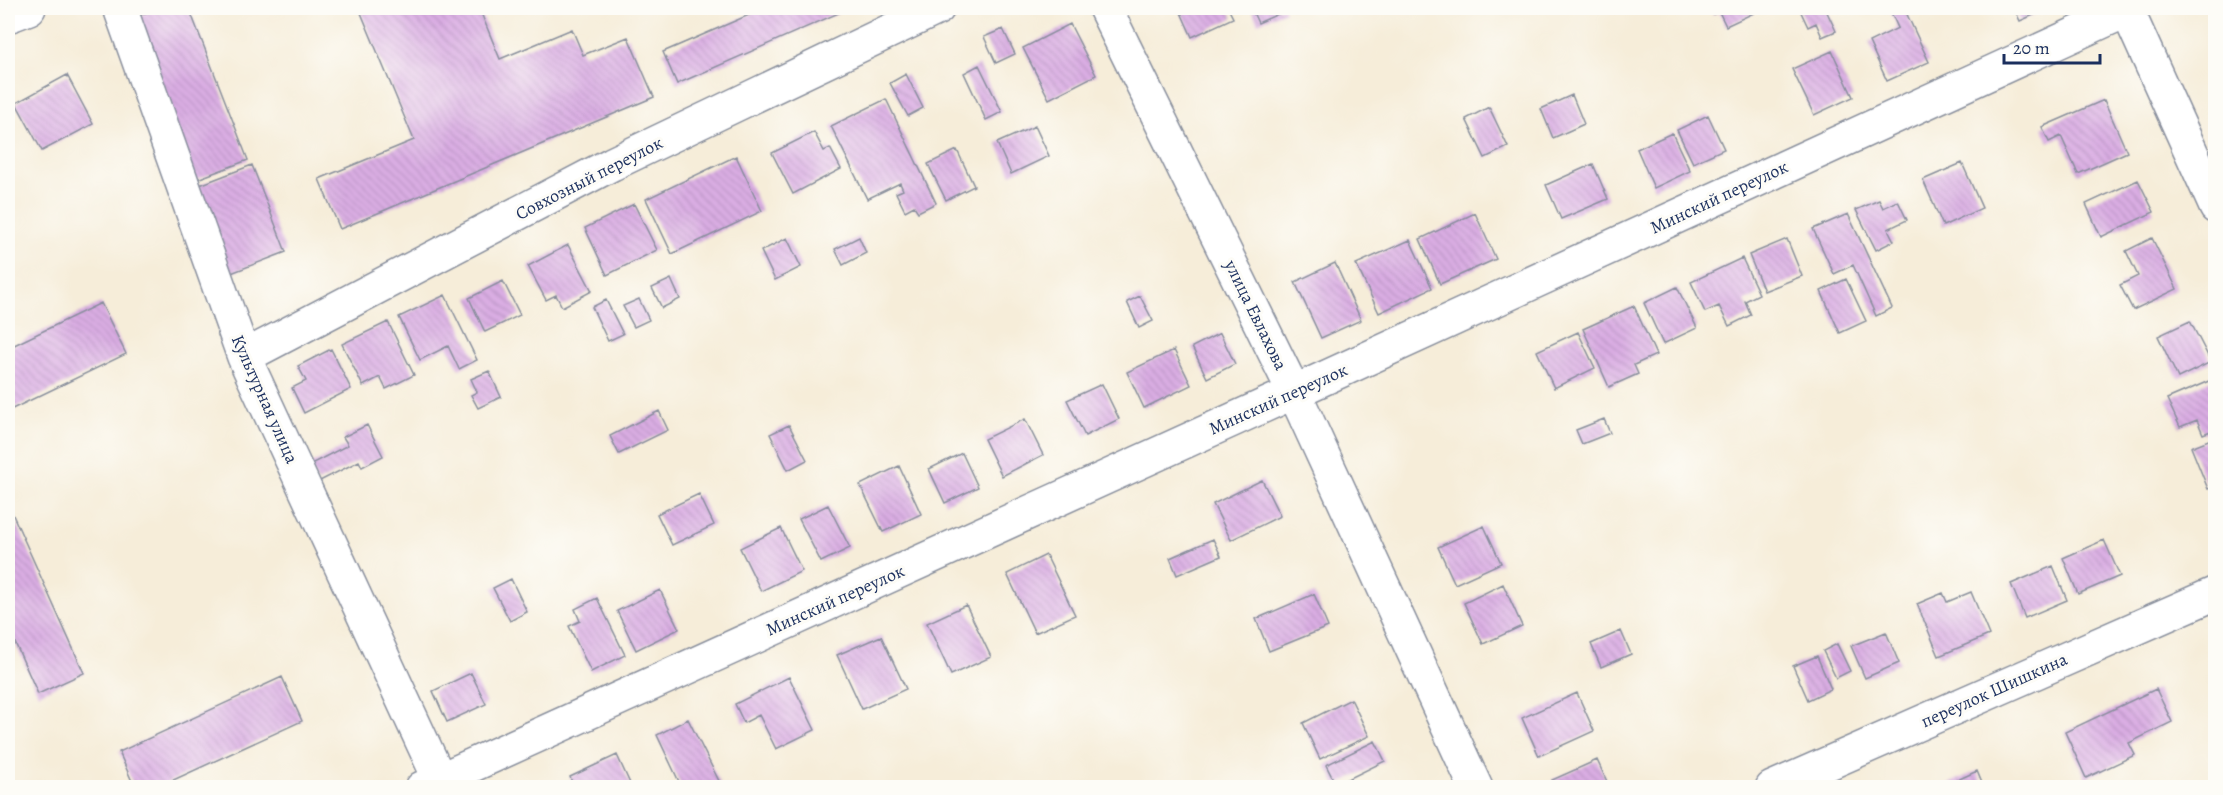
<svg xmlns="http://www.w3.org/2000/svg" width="2223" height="795" font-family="Alegreya,serif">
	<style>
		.building { fill: url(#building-back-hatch) }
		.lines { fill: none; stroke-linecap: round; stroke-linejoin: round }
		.minor-casing { stroke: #888e9c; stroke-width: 36 }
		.minor { stroke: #fff; stroke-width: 33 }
		.labels { text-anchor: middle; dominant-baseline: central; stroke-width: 6; stroke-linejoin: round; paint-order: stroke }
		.street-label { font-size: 18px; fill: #1b2f5e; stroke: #fdfcf7 }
	</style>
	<defs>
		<pattern id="building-back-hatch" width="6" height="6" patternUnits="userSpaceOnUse" patternTransform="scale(1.5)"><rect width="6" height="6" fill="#daade3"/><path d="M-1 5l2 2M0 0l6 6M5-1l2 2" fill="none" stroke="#ba95c5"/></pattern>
	</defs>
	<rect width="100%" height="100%" fill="#fdfcf7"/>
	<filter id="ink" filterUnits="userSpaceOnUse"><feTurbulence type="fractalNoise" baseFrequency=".0167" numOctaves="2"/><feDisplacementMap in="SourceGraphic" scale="12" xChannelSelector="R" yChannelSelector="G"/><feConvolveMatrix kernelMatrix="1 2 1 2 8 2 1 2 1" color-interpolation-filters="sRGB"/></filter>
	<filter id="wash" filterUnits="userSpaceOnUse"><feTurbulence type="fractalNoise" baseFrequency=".008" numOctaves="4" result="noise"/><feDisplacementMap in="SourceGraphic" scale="24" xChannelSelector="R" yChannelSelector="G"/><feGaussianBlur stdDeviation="1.35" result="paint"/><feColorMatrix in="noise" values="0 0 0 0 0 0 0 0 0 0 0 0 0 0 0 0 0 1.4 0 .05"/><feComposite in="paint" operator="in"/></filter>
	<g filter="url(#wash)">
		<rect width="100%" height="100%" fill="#f6edd9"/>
		<g id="blocks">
			<path class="building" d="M159,8H189L248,160L192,181L129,19Z
				M359,8H479L500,59L572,29L583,55L628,37L654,97L340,229L319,179L414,140Z
				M765,8H839L841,12L677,84L663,52Z
				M1179,8H1228L1233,18L1192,37Z
				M1251,8H1283L1285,11L1258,23Z
				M1710,8H1754L1756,12L1726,26L1719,12L1713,14Z
				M1799,8H1825L1836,31L1822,37L1816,23L1808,27Z
				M1889,8H1904L1929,62L1887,81L1869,42L1898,28Z
				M2014,8H2049L2020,21Z
				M1070,24L1096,75L1049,99L1023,48Z
				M1003,29L1015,54L996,63L984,37Z
				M2216,44V63L2208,47Z
				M1832,51L1853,97L1814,115L1792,69Z
				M979,65L1002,112L986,120L964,73Z
				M906,74L923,108L908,116L890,83Z
				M67,75L93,124L42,151L16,103Z
				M1572,95L1584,124L1553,138L1541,109Z
				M886,99L936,203L918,212L914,206L905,211L896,193L903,190L900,183L867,199L831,126Z
				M2104,100L2127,152L2078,174L2061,136L2049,142L2042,127Z
				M1489,107L1508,147L1485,158L1466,119Z
				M1708,115L1724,149L1693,163L1677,130Z
				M1035,126L1049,156L1011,174L997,143Z
				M814,132L824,151L830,148L841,169L793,194L772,153Z
				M1672,133L1690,171L1654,188L1637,149Z
				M957,150L974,186L946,200L928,164Z
				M736,156L762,211L672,254L646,199Z
				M1962,163L1982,208L1943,226L1923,180Z
				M1593,164L1608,199L1561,219L1546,185Z
				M252,165L286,252L226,275L192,188Z
				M2138,180L2154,212L2101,237L2086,204Z
				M1879,200L1883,208L1898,201L1907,220L1888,229L1894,241L1876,250L1856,210Z
				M634,204L657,250L607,275L585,228Z
				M1475,213L1496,259L1440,284L1420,239Z
				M1848,214L1892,308L1876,316L1853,265L1834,274L1813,229Z
				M859,237L866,253L843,265L835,249Z
				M787,238L801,267L775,280L761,251Z
				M2152,238L2177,289L2133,310L2120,285L2138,276L2126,251Z
				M1787,239L1802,276L1764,291L1749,255Z
				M1410,240L1432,288L1379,313L1356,264Z
				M568,245L592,291L562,307L556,295L546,300L528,266Z
				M1742,258L1759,294L1745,301L1751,315L1729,326L1719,306L1705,312L1691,282Z
				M1335,263L1361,320L1321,338L1295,282Z
				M671,279L680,299L662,308L652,288Z
				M1846,279L1866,321L1840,333L1821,291Z
				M503,281L520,315L485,332L469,298Z
				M1677,287L1697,328L1663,344L1644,303Z
				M445,295L477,360L459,369L448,346L420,360L399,317Z
				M1140,296L1153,321L1139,328L1127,302Z
				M639,299L649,320L634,327L623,306Z
				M606,300L623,334L608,341L592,307Z
				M101,303L126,354L8,411V348Z
				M1634,306L1656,355L1634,365L1638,374L1609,387L1583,329Z
				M2190,321L2211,362L2178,378L2158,336Z
				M388,322L414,375L386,389L380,377L363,386L342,344Z
				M1578,332L1595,368L1554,388L1537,351Z
				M1220,333L1235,364L1207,378L1192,347Z
				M331,349L351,389L304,413L292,388L306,381L298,366Z
				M1174,350L1191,385L1144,408L1127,372Z
				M489,371L501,397L478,408L471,395L477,392L471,379Z
				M2216,378V429L2203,434L2197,420L2180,427L2167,399Z
				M1102,384L1119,419L1085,436L1067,400Z
				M659,411L668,430L619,454L610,436Z
				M1025,419L1043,455L1002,476L984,439Z
				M1604,419L1610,433L1582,444L1576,430Z
				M367,425L383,456L362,467L359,461L318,482L309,465L348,445L343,437Z
				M789,425L807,460L788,470L770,434Z
				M2216,437V486L2208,489L2191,447Z
				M962,453L978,487L945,503L929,469Z
				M899,466L921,514L883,532L860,485Z
				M1262,480L1280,516L1231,540L1213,504Z
				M699,494L714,525L672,545L657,514Z
				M8,504L84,673L38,694L8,627Z
				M828,505L850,548L821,562L799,519Z
				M1484,526L1501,563L1455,584L1438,547Z
				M781,528L802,571L761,591L740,548Z
				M1213,539L1221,556L1177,575L1170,558Z
				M2104,540L2120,576L2078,594L2063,558Z
				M1046,555L1075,615L1035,633L1007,574Z
				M2053,566L2067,600L2025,618L2011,584Z
				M511,579L527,612L510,621L493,588Z
				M1503,584L1522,626L1483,644L1464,603Z
				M660,590L679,629L636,650L617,611Z
				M1971,592L1989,635L1939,656L1917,604L1943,593L1947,602Z
				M1314,594L1328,627L1269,651L1256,619Z
				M597,598L625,655L591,672L569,626L580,621L575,609Z
				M966,605L991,657L951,675L927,623Z
				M1621,631L1631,654L1601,667L1591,644Z
				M1886,632L1899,663L1865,678L1851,646Z
				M881,636L906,689L862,709L837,655Z
				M1837,644L1850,671L1836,678L1823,651Z
				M1817,656L1831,689L1808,700L1793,666Z
				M471,673L486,704L447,722L433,691Z
				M282,677L302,721L156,788H135L119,752Z
				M789,677L815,730L776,749L759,715L744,723L735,704Z
				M2156,689L2172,722L2129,743L2135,755L2086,778L2065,732Z
				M1577,693L1594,731L1539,756L1522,718Z
				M1351,699L1369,736L1320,759L1303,723Z
				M688,719L721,785L716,788H682L657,735Z
				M1375,741L1385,761L1336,785L1326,765Z
				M617,755L632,788H574L570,777Z
				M1597,760L1610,788H1556L1552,780Z
				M1977,771L1984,788H1940Z"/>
		</g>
	</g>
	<g filter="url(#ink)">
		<use href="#blocks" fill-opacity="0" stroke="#888e9c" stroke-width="1.5"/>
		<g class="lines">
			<defs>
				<path id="minor" d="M120,8L244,357L439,778
					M1105,8L1294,392L1476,788
					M2126,8L2216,207
					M8,16L29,8
					M244,357L612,164L938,8
					M422,788L1294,392L2132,8
					M1772,788L2216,593"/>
			</defs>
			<use href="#minor" class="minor-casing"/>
			<use href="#minor" class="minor"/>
		</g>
	</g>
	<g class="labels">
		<g class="street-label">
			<text transform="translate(589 178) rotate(-27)">Совхозный переулок</text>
			<text transform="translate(1719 197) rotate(-25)">Минский переулок</text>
			<text transform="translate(1256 315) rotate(64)">улица Евлахова</text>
			<text transform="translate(265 399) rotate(66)">Культурная улица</text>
			<text transform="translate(1278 399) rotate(-24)">Минский переулок</text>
			<text transform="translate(835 600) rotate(-24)">Минский переулок</text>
			<text transform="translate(1994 690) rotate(-24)">переулок Шишкина</text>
		</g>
	</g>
	<rect width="2223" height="795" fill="none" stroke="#fdfcf7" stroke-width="30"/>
	<path d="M2004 54v9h96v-9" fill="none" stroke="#1b2f5e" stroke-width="3"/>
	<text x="2013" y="54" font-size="18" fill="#1b2f5e" stroke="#fdfcf7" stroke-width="4.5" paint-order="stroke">20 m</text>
</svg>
